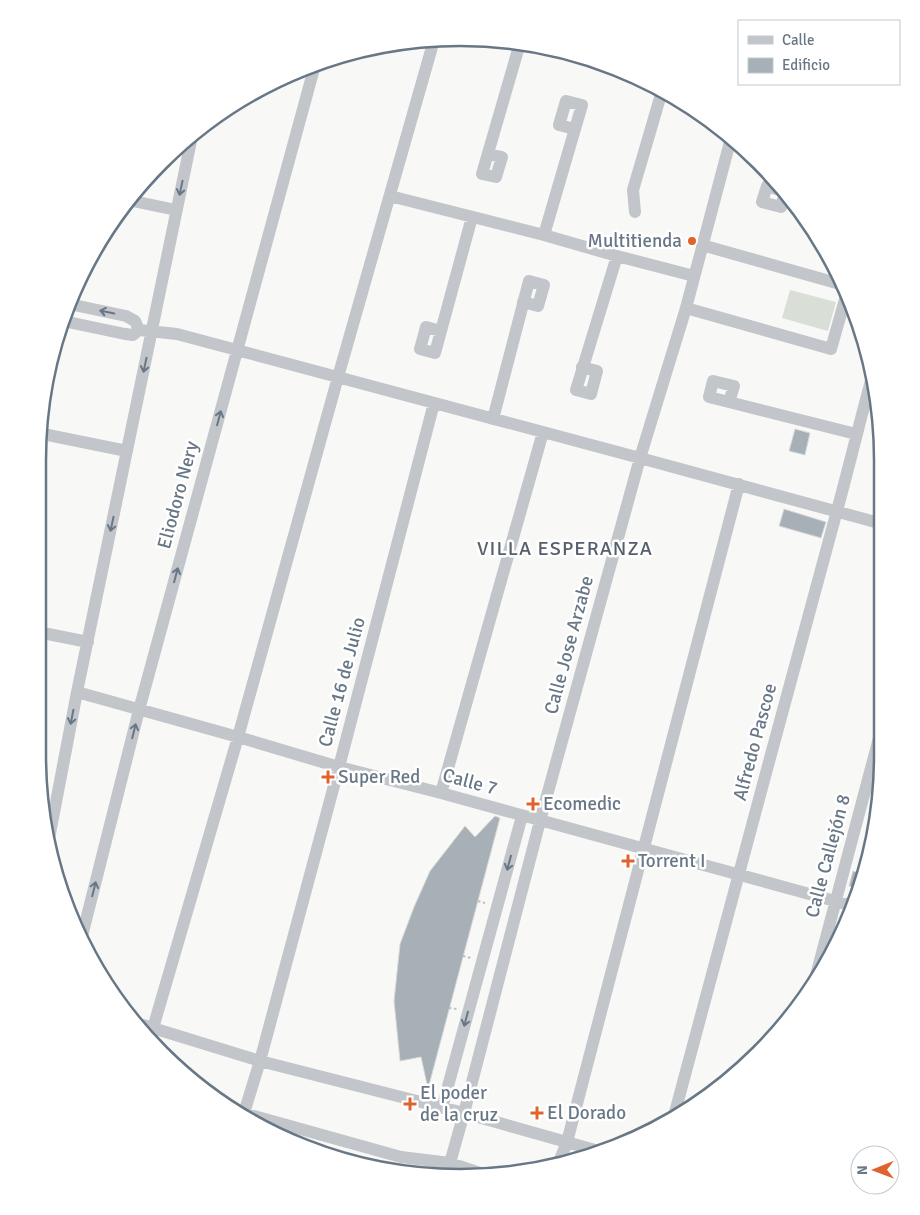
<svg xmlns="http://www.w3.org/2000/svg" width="920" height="1215" font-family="Signika,sans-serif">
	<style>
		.pitch { fill: #d9dfd7 }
		.building { fill: #a8b0b7; stroke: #dadad8 }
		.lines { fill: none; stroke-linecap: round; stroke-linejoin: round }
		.path { stroke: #bcbec1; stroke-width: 2; stroke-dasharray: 2.5 2.5; stroke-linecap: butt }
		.minor { stroke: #c2c5c9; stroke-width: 12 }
		.oneway { stroke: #687786 }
		.poi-dot { fill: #e0632e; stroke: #fff; stroke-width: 2 }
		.labels { text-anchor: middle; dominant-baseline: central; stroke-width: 5; stroke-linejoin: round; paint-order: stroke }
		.poi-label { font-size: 19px; fill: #687786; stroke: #fff; text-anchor: start }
		.street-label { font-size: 19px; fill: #687786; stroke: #fff }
		.neighbourhood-label { font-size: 20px; letter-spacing: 1px; fill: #56606b; stroke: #fff }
		.rim { fill: none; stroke: #687786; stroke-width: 2.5 }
	</style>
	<rect width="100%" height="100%" fill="#f8f8f6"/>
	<path class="pitch" d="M790,290L836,302L828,331L782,318Z"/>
	<path class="building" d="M795,429L810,433L805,455L789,451Z
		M784,509L826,522L821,538L779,526Z
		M495,816L500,818L428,1089L421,1057L400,1061L394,1001L400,944L414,907L430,871L465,826L475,837Z
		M853,871L864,874L860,889L849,886Z"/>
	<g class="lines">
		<path class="path" d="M478,901L485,903
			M463,956L471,958
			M449,1008L457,1009"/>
		<path class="minor" d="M488,154L502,157L496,177L482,174L520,43
			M783,191L767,186L762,202L781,207L785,193
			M390,196L544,235L617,256L694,276
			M128,200L176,210
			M635,212L633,190L662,91
			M544,235L582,105L566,101L559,125L575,129
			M702,245L840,284
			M69,304L126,316L135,321L139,330
			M686,308L831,349L846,296
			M63,321L125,334L133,335L139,330L177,334L640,458L879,523
			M441,331L426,327L420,349L435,353L472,217
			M582,367L597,371L591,394L576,390L617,256
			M729,402L734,386L713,381L709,397L729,402L856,434
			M493,419L529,281L544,285L538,306L523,302
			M38,433L127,451
			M38,632L88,642
			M77,692L238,737L339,767L441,793L853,906
			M441,793L543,432
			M49,839L77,692L191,141
			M82,936L139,710L315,65
			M814,983L879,738
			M143,1025L260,1061L464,1113L602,1152
			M151,1035L238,737L338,377L434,40
			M442,1108L522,816
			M240,1112L401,1157L450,1163L489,1176
			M244,1113L260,1061L339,767L434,403
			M674,1116C727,917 781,717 835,518C848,471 859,424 872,377
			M559,1162L567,1142L739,484
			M450,1163L464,1113L540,821L640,458L686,308L731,138"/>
	</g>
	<defs><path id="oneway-shaft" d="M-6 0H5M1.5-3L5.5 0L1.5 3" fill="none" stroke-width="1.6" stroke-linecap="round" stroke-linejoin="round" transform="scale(1.25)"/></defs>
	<g class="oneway">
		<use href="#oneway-shaft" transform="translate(181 188) rotate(102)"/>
		<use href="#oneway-shaft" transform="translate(107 312) rotate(-168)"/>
		<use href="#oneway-shaft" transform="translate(145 365) rotate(102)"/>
		<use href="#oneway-shaft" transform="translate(219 418) rotate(-75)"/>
		<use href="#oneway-shaft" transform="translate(112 524) rotate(102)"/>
		<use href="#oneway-shaft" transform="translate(176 575) rotate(-75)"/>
		<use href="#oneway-shaft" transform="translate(72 717) rotate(101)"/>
		<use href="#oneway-shaft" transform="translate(134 731) rotate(-76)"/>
		<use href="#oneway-shaft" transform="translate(509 863) rotate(105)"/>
		<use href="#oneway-shaft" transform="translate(94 889) rotate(-76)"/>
		<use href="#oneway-shaft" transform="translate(466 1019) rotate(105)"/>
	</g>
	<g class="poi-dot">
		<circle cx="692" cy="241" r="5"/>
		<path d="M325.5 769.5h5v5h5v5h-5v5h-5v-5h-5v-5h5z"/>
		<path d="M530.5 796.5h5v5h5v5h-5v5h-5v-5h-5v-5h5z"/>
		<path d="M625.5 853.5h5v5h5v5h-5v5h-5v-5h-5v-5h5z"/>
		<path d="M407.5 1096.5h5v5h5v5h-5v5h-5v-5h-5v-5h5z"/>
		<path d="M534.5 1105.5h5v5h5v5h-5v5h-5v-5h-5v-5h5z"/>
	</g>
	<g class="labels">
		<g class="poi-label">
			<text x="682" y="241" text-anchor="end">Multitienda</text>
			<text x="338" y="777">Super Red</text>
			<text x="543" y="804">Ecomedic</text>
			<text x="638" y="861">Torrent I</text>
			<text x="420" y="1093">El poder<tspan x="420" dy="22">de la cruz</tspan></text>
			<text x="547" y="1113">El Dorado</text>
		</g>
		<g class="street-label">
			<text transform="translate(178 495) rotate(-75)">Eliodoro Nery</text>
			<text transform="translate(569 645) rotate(-75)">Calle Jose Arzabe</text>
			<text transform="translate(342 682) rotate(-75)">Calle 16 de Julio</text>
			<text transform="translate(755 742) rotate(-75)">Alfredo Pascoe</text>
			<text transform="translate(470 782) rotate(15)">Calle 7</text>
			<text transform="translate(828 856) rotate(-75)">Calle Callejón 8</text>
		</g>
		<g class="neighbourhood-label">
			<text x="565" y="548">VILLA ESPERANZA</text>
		</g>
	</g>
	<path d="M0 0H920V1215H0ZM460 46H460A414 414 0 0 1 874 460V755A414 414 0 0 1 460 1169H460A414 414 0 0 1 46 755V460A414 414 0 0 1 460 46Z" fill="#fff" fill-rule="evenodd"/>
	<path class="rim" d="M460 46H460A414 414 0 0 1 874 460V755A414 414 0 0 1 460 1169H460A414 414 0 0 1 46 755V460A414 414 0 0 1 460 46Z"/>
	<rect x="738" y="20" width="162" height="65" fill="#ffffff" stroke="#c3c9cf"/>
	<rect x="748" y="36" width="25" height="8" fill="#c2c5c9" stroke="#c3c9cf"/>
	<text x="782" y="45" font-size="15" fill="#687786">Calle</text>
	<rect x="748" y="58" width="25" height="15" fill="#a8b0b7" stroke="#c3c9cf"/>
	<text x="782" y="70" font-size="15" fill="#687786">Edificio</text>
	<g transform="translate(875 1170) rotate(269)"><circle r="24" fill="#ffffff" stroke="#c3c9cf"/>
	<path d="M0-4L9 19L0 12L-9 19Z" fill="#e0632e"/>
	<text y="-8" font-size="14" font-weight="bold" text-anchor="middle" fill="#687786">N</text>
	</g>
</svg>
